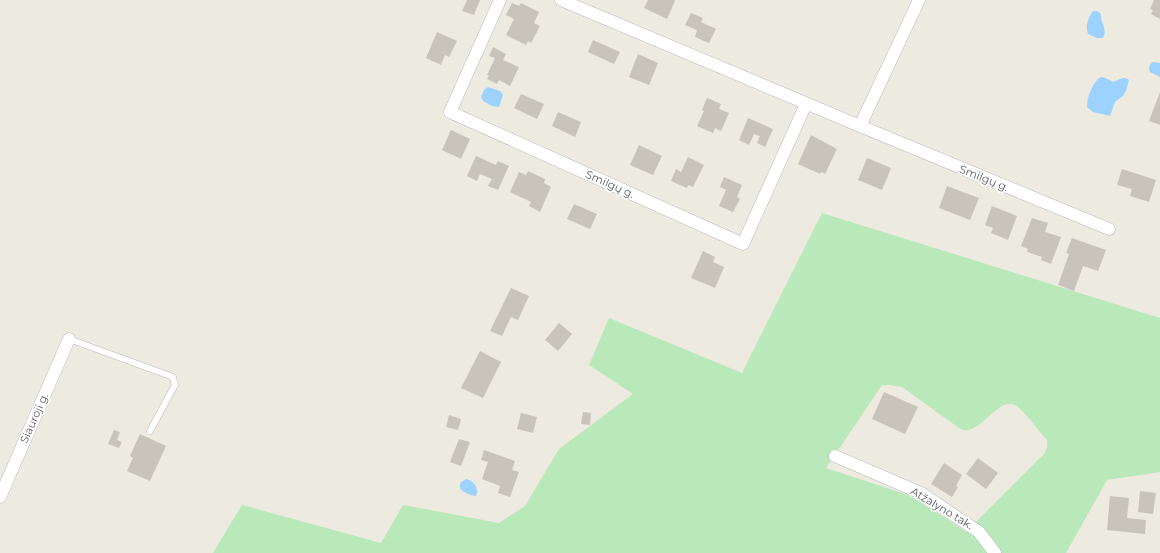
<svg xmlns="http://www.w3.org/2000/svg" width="1160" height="553" font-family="Montserrat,sans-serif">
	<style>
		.green { fill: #b9e8ba; fill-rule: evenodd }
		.water { fill: #9dd2ff }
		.building { fill: #c8c4bc }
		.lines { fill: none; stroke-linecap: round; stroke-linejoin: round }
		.service-casing { stroke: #b8bac0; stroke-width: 7 }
		.minor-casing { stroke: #b8bac0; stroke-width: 13 }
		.service { stroke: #fff; stroke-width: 6 }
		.minor { stroke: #fff; stroke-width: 12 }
		.labels { text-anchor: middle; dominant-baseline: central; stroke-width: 3.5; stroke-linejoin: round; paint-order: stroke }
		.street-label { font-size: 11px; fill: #585c62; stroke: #fff }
	</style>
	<rect width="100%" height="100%" fill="#edeadf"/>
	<path class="green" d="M822,213L1160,318V472L1107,480L1066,553H213L242,505L381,543L403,505L499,523L525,506L559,449L633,394L589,365L609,318L742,373ZM882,385H890L902,387L959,428C961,429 965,431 968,430C983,429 1002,393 1018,407C1028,416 1038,430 1047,440V447L1045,453L966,532L923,503L908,495L826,468Z"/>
	<path class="water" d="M1093,11H1097L1101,14C1100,23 1108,29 1103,38H1097L1088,34C1085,25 1088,18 1093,11Z
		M1153,62L1160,63V77L1150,72C1148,67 1149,65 1153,62Z
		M1102,77L1110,80L1113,82C1118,81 1123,75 1129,80L1126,91L1123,96L1115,102L1110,116L1093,112L1087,107C1087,97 1092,85 1099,78Z
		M488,87L500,91L503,95L499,107L492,106L483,101L481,97L484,90Z
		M466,479C475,481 479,489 476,496C466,495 451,487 466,479Z"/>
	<path class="building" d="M467,0H480L474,15L462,11Z
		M648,0H674L675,1L667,19L644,8Z
		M1154,0H1160V19L1151,14L1153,10L1150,9Z
		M512,3L519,6L521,3L539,12L534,23L540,26L531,43L528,41L526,45L506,35L514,19L506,15Z
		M691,13L703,18L701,22L716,29L709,43L695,37L697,30L685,25Z
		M437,32L457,41L449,57L445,55L441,65L426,58Z
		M593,40L620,52L614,64L588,52Z
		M493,47L506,54L503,60L519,67L510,86L499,80L497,84L487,79L489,75H487L495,58L489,56Z
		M638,54L658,63L649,85L629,77Z
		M1160,92V125L1149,121Z
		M521,94L544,104L537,119L514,108Z
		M707,98L721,104L719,109L729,113L721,131L715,128L713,133L697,126L704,111L702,110Z
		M558,112L581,122L575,137L552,126Z
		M748,118L773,129L765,147L757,143L760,136L754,134L749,145L739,140Z
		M451,130L470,139L461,159L442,150Z
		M811,135L837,149L825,174L821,172L820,174L798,164Z
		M639,145L662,156L653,175L630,165Z
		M476,156L496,165L498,161L509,166L498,190L488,186L492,179L480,174L477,181L467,176Z
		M688,157L704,165L693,187L688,185L687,188L671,181L676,169L681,172Z
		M867,158L891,168L882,190L858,180Z
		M1122,169L1156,180L1149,202L1130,196L1132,189L1117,185Z
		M528,171L545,179L544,183L551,187L540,212L529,206L531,202L510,192L519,172L526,175Z
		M724,177L742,185L737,197L740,199L733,212L719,206L726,190L720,187Z
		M947,186L979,198L970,220L939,208Z
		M574,204L597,214L590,229L567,219Z
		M992,206L1017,216L1008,240L991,233L993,228L985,225Z
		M1032,218L1048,223L1045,232L1061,237L1051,264L1041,260L1042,257L1027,252L1028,249L1021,246Z
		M1072,238L1106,250L1098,271L1083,266L1074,291L1058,285L1069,254L1066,253Z
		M703,251L715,257L713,262L724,267L715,288L691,278Z
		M511,288L529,296L518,320L511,317L502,336L490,331Z
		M559,323L572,334L558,351L545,340Z
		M480,351L501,362L483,398L461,388Z
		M884,392L918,407L905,434L872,419Z
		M583,412L591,413L590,425L581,424Z
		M521,413L537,417L533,433L517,429Z
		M449,415L461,419L458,430L446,427Z
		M114,430L120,432L117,440L122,442L119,448L108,444Z
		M140,434L166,446L150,481L127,471L133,458L130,456Z
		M459,439L470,442L461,466L450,462Z
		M484,450L515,461L512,470L519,472L510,497L498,493L500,486L482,479L488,462L481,460Z
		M978,458L998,473L986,489L966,474Z
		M944,463L962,475L956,486L958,487L952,497L931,484Z
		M1140,491L1156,493L1153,514L1138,512Z
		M1110,496L1129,498L1127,518L1146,520L1145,534L1107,530Z"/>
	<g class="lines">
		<defs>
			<path id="service" d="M69,339L173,377L175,385L150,431"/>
			<path id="minor" d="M500,0L450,112L743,244L806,104
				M561,0L860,126L919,0
				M860,126L1109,229
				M835,456L921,493L979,532L995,553
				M0,497L69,339"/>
		</defs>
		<use href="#service" class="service-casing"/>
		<use href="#minor" class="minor-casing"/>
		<use href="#service" class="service"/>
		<use href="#minor" class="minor"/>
	</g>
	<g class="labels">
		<g class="street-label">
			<text transform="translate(984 178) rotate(22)">Smilgų g.</text>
			<text transform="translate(610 184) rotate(24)">Smilgų g.</text>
			<text transform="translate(34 418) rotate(-66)">Siauroji g.</text>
			<text transform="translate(942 508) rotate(31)">Atžalyno tak.</text>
		</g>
	</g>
</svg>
